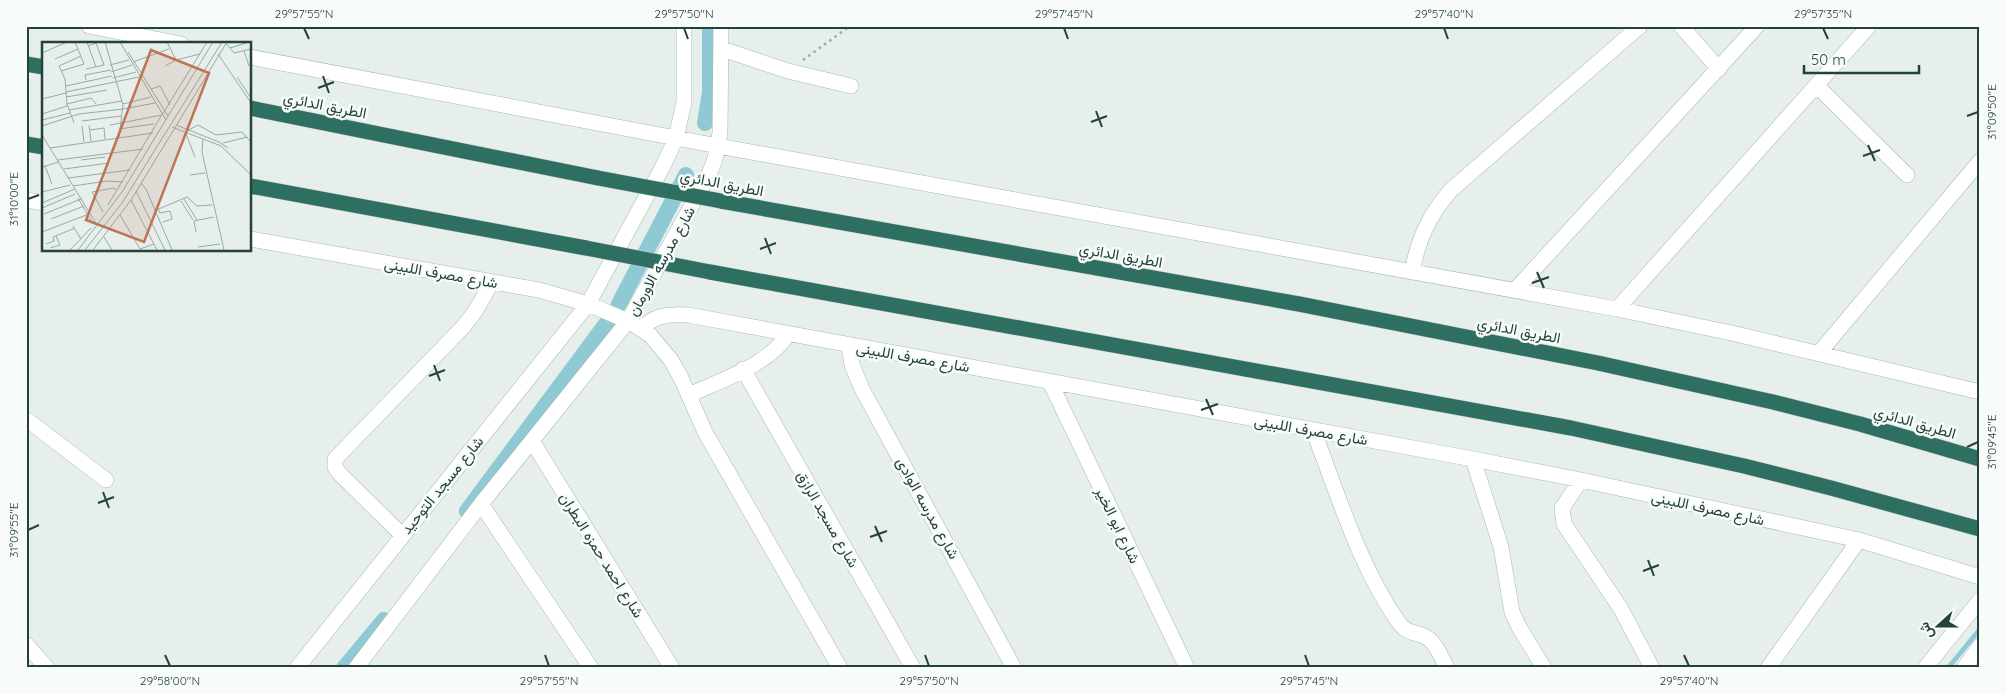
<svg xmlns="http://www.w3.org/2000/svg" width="2006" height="694" font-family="Quicksand,Vazirmatn,sans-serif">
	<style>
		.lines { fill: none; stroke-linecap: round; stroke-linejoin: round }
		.stream { stroke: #8ec9d4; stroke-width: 4.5 }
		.canal { stroke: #8ec9d4; stroke-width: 16 }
		.street-casing { stroke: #a8b8b2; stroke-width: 16 }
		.secondary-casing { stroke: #a4bbb3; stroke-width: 16 }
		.highway-casing { stroke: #c2cac8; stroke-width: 16 }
		.path { stroke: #86b3a5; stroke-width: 2.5; stroke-dasharray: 2.5 4; stroke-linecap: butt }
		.street { stroke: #fff; stroke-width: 15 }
		.secondary { stroke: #fff; stroke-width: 15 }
		.highway { stroke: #2f6f62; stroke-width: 15 }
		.highway-bridge-casing { stroke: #c2cac8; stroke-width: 16; stroke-linecap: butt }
		.highway-bridge { stroke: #2f6f62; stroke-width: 15 }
		.ticks { fill: none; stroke: #24423a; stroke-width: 2 }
		.labels { text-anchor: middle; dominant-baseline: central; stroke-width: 5; stroke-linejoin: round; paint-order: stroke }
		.street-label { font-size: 15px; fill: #24423a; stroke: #f7fbf9 }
		.inset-road { fill: none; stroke: #98aaa4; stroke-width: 1 }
		.view { fill: #c07456; fill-opacity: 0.15; stroke: #c07456; stroke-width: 2.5 }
		.inset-edge { fill: none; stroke: #24423a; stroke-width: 2.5 }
		.neatline { fill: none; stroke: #24423a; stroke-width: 2 }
		.ticks-label { font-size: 12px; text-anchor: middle; fill: #24423a }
	</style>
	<rect width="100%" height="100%" fill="#e6efeb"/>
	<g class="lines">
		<path class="stream" d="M1948,668L1980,629"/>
		<path class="canal" d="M705,123L710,92V26
			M619,304L686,175
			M467,511L609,320
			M344,668L384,620"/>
		<defs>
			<path id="street" d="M89,26L181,44
				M1681,26L1719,69
				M722,49L788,71L851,86
				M250,57L718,146L1617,309L1736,334L1980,392
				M1816,85L1907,175
				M26,200L44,203
				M250,239L539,290L588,304L628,321L650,335L671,360L681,378L705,432L840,668
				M1412,272C1418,240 1429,215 1451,190L1640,26
				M1515,290L1757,26
				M1617,309L1869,26
				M641,329C654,315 669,314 688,315L1473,459L1581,480L1859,540L1980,577
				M849,346L852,365L862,389L1014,668
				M1819,353L1980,161
				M743,369L913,668
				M1050,382L1187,668
				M689,395C721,380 769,365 788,334
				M26,419L106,480
				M1313,430C1338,494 1358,563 1397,620C1408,637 1417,630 1429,639C1437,645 1442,659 1447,668
				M532,441L672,668
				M1473,459L1501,547L1512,612L1519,627L1544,668
				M1581,480L1562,508L1564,524L1621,609L1652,668
				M481,504L591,668
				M402,535L339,473L335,467V459L464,326L476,310L492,282
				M26,644L47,668
				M297,668L588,304L663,166L676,138L684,102V26
				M356,668L481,504L628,321L710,172L715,159L720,133L721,26
				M1768,668L1859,540"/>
			<path id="secondary" d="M1925,668L1980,600
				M1964,668L1980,646"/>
			<path id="highway" d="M26,64L44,67
				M250,108L598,178
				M26,144L44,147
				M250,186L586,248
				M721,201L1299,304L1598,363L1773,402L1860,424L1980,459
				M710,272L1571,428L1744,466L1831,488L1980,529"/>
		</defs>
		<use href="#street" class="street-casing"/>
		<use href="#secondary" class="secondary-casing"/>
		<use href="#highway" class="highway-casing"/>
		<path class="path" d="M803,60L850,26"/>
		<use href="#street" class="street"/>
		<use href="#secondary" class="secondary"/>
		<use href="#highway" class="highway"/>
		<defs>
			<path id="highway-bridge" d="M598,178L721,201
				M586,248L710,272"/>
		</defs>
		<use href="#highway-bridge" class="highway-bridge-casing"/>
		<use href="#highway-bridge" class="highway-bridge"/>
	</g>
	<path class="ticks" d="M304,28L309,39M684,28L688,39M1064,28L1068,39M1444,28L1448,39M1823,28L1828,39M323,76L329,93M318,88L334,82M1096,111L1102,127M1967,116L1978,112M1091,122L1107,116M1868,145L1875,161M1863,156L1880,150M28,199L39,195M765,238L771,254M760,249L776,243M1537,272L1544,288M1532,283L1549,277M434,365L440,381M429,376L445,370M1206,399L1213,415M1201,410L1218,404M1967,447L1978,442M103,492L109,508M98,503L114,497M875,526L882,542M28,530L39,525M870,537L887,531M1648,560L1654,576M1643,571L1659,565M165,655L170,666M545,655L549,666M925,655L929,666M1305,655L1309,666M1684,655L1689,666"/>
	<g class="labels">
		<g class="street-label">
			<text transform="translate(325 105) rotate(11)">الطريق الدائري</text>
			<text transform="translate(722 183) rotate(11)">الطريق الدائري</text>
			<text transform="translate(1121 255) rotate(10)">الطريق الدائري</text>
			<text transform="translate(661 261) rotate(-61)">شارع مدرسه الاورمان</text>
			<text transform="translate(441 273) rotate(10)">شارع مصرف اللبينى</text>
			<text transform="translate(1519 330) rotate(11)">الطريق الدائري</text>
			<text transform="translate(913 357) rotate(10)">شارع مصرف اللبينى</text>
			<text transform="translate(1915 422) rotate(16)">الطريق الدائري</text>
			<text transform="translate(1311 430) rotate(10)">شارع مصرف اللبينى</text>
			<text transform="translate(442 485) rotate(-51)">شارع مسجد التوحيد</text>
			<text transform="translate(928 508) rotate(61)">شارع مدرسه الوادى</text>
			<text transform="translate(1708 508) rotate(12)">شارع مصرف اللبينى</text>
			<text transform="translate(828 519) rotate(60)">شارع مسجد الرازق</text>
			<text transform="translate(1118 525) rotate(64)">شارع ابو الخير</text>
			<text transform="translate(602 555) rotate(58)">شارع احمد حمزه البطران</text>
		</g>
	</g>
	<g transform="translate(42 42)">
		<rect width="209" height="209" fill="#e6efeb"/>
		<path class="inset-road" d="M45,0L54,25M63,0L81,63L77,95M78,0L124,78M99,0H123M125,0L134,18M184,1L192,11L209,7M188,6L204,1M202,9L207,24M86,10L126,74M0,11L25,0M176,12L209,61M13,17L36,7M91,20L127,7M68,23L87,18M123,24L134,18L158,12M44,27L62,23L54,1L46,4M19,29L42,22L33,0M69,30L90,23M195,35L209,56M71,36L94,30M44,38L43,33L69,28M24,44L70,34M109,47L118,44L128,63M24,50L97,35M24,55L65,48M0,57L24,51M25,62L49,56L54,62M81,62L109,55M81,67L113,61M27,68L80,59M0,72L25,64M0,78L28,71M40,79L79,74M32,81L25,62L23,37L17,24L39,14M47,83L49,99M68,83L120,73L165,0M134,83L177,100L186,106M0,84L37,72L81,67M40,84L42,100M130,85L179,104L209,133M77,87L112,82M48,88L62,86L63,97M145,89L156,83L174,93L200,90L209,100M144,92L153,115M0,93L55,183M161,97L160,110L182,208M181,101L205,95M8,106L111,91M16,118L101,107M39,118L63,115M3,124L10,142M0,125L17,120M22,127L67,121M148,133L163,131M26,136L88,128M99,141L104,147L130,208M31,144L65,139L81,140M94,149L123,208M0,150L28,143M36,156L50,180M142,157L155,178M89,158L115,208M139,159L151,178M0,161L33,147M66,163L119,74M0,166L33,152M116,167L118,171L128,169L130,177L121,180M112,169L145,155L155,164L170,163M61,170L50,150L72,146L75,149M2,172L39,157M78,173L98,207L112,202M9,177L42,164M31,184L39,197M0,190L47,172M154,190L152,179L172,175M62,195L70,208M4,202L12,199L11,195L33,186M156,205L178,202M8,206L18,203L14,194M28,208L49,186M36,208L80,150L171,0M43,208L80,161L180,0M51,208L89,158L185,0"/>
		<path class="view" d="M109,8L167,31L102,200L44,178Z"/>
		<rect width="209" height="209" class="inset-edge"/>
	</g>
	<rect width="2006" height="694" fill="none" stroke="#f7fbf9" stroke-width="55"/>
	<g transform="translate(1938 626) rotate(249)" stroke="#f7fbf9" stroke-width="4" paint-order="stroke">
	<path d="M0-4L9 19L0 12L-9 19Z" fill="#24423a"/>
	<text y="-8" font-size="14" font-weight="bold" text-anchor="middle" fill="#24423a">ش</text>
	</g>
	<path d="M1804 65v8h115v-8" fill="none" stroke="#24423a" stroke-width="2.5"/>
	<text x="1811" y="65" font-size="15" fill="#24423a" stroke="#f7fbf9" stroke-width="4" paint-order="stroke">50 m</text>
	<rect x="28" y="28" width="1950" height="638" class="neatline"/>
	<g class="ticks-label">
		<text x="304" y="18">29°57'55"N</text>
		<text x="684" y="18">29°57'50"N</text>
		<text x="1064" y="18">29°57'45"N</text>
		<text x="1444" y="18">29°57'40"N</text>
		<text x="1823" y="18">29°57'35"N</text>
		<text transform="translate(1992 112) rotate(-90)" y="4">31°09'50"E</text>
		<text transform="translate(14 199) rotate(-90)" y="4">31°10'00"E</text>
		<text transform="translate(1992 442) rotate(-90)" y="4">31°09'45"E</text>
		<text transform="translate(14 530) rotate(-90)" y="4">31°09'55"E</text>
		<text x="170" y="685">29°58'00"N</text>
		<text x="549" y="685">29°57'55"N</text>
		<text x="929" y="685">29°57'50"N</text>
		<text x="1309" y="685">29°57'45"N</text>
		<text x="1689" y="685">29°57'40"N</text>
	</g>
</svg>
